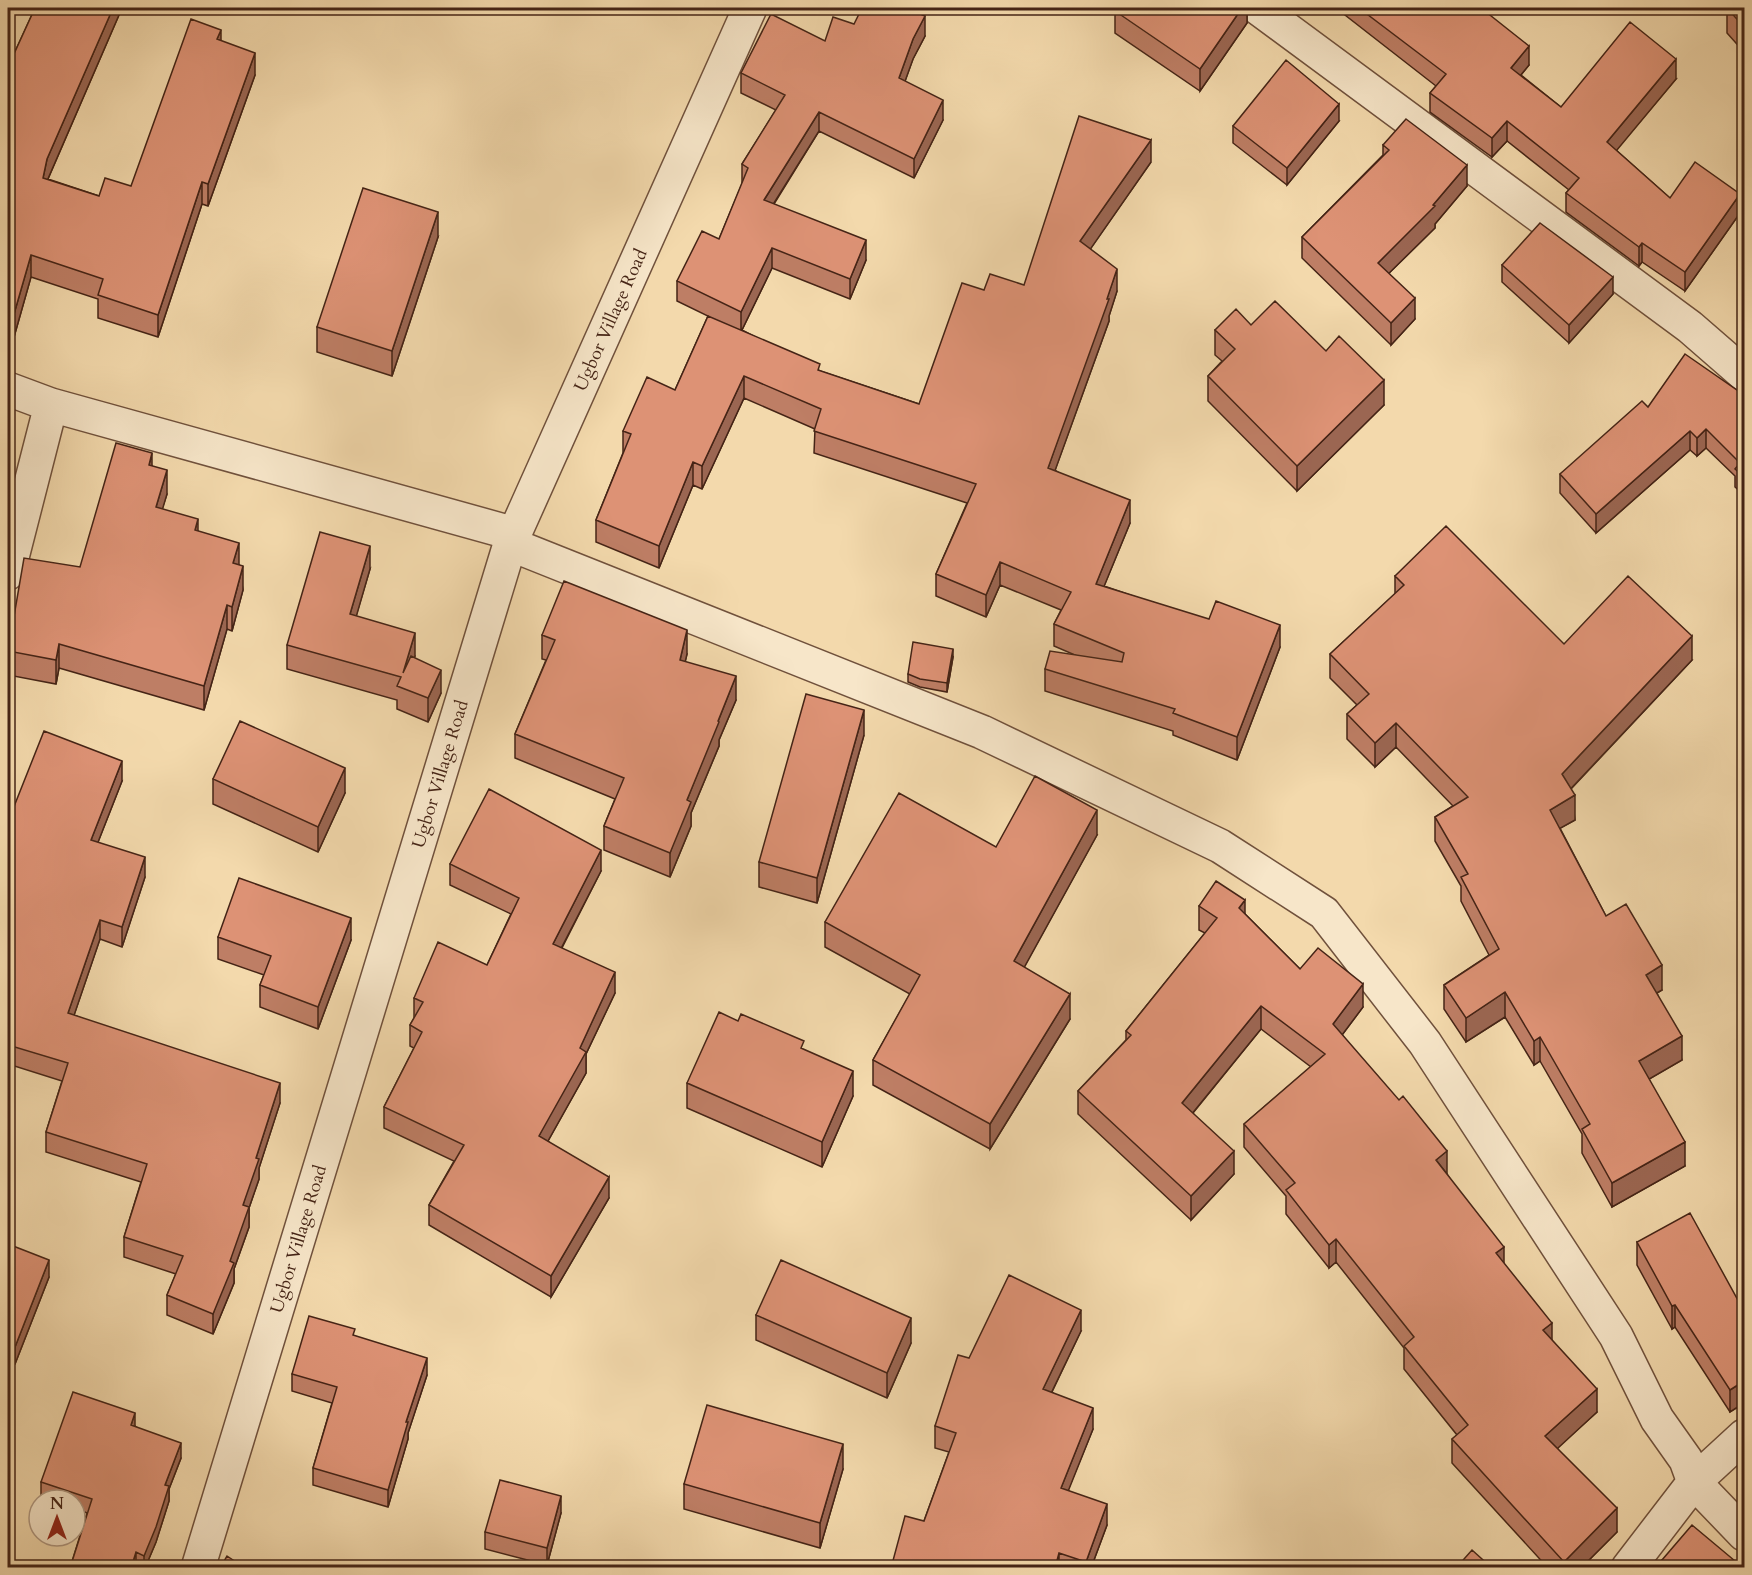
<svg xmlns="http://www.w3.org/2000/svg" width="1752" height="1575" font-family="Cardo,serif">
	<style>
		.lines { fill: none; stroke-linecap: round; stroke-linejoin: round }
		.minor-casing { stroke: #70513c; stroke-width: 36 }
		.tertiary-casing { stroke: #70513c; stroke-width: 36 }
		.minor { stroke: #f7e6c9; stroke-width: 33 }
		.tertiary { stroke: #f7e6c9; stroke-width: 33 }
		.wall { fill: #be7e65; stroke: #452416; stroke-width: 1.5 }
		.shaded-wall { fill: #9b6652; stroke: #452416; stroke-width: 1.5 }
		.building { fill: #dd9275; stroke: #452416; stroke-width: 1.5 }
		.labels { text-anchor: middle; dominant-baseline: central; stroke-width: 4.5; stroke-linejoin: round; paint-order: stroke }
		.street-label { font-size: 18px; fill: #452416; stroke: #f7e6c9 }
	</style>
	<rect width="100%" height="100%" fill="#f3d9ac"/>
	<filter id="stains"><feTurbulence type="fractalNoise" baseFrequency=".00333" numOctaves="4"/><feColorMatrix values="0 0 0 0 .2 0 0 0 0 .09 0 0 0 0 .02 0 0 0 .5 -.17"/></filter>
	<radialGradient id="worn" r=".72"><stop offset=".6" stop-color="#630" stop-opacity="0"/><stop offset="1" stop-color="#630" stop-opacity=".3"/></radialGradient>
	<g class="lines">
		<defs>
			<path id="minor" d="M1258,8L1690,327L1744,374
				M8,389L51,405L515,534
				M510,544L982,732L1220,846L1324,913L1425,1043L1616,1336L1657,1419L1686,1460L1694,1482L1744,1534
				M8,573L51,405
				M1628,1568L1694,1482L1744,1436"/>
			<g id="tertiary">
				<path id="s1" d="M198,1568L510,544L750,8"/>
			</g>
		</defs>
		<use href="#minor" class="minor-casing"/>
		<use href="#tertiary" class="tertiary-casing"/>
		<use href="#minor" class="minor"/>
		<use href="#tertiary" class="tertiary"/>
	</g>
	<path class="wall" d="M35,8H122L48,179L99,196L131,186L221,41L255,75L208,206L202,204L158,337L98,318V299L31,277L14,337L8,335V67Z
		M1247,8V23L1200,91L1115,33V11Z
		M1336,8H1481L1529,65L1521,75L1561,107L1676,79L1616,150L1670,198L1740,213L1685,291L1642,262L1639,266L1566,212V193L1569,190L1507,141L1492,157L1430,112V93L1436,86Z
		M1727,8H1744V52L1727,33Z
		M854,24L925,36L913,59L905,81L943,120L914,178L819,131L774,204L866,260L850,299L772,268L742,330L820,371L919,404L984,290L1024,285L1151,162L1090,249L1117,291L1109,316V321L1055,470L1130,523L1104,586L1280,647L1237,760L1173,735V731L1045,691V669L1075,655L1054,646V624L1061,610L1000,585L986,617L936,596V574L967,503L814,453L815,429L744,398L702,489L693,485L659,568L596,542V520L623,453V431L675,390L708,316L677,301V281L719,239L742,184V164L776,110L741,93V73L825,41Z
		M1339,121L1287,185L1233,143V126Z
		M1383,145L1467,186L1435,224V228L1389,273L1415,319L1391,345L1302,258V237L1383,155Z
		M438,237L392,376L317,352V327Z
		M1502,265L1613,294L1569,343L1502,282Z
		M1251,325L1326,351L1384,405L1297,491L1208,401V376L1222,361L1215,355V330Z
		M1744,395V495L1735,487V476L1706,448L1697,456L1690,450L1596,533L1560,493V474L1648,407Z
		M152,466L167,494L162,509L198,531L239,565L243,590L232,631L227,629L204,710L59,668L56,684L8,675V650L80,567Z
		M370,569L356,616L415,656L414,658L441,693L428,722L397,709V700L287,669V645Z
		M1395,576L1564,644L1692,660L1571,789L1575,820L1560,828L1606,916L1662,990L1657,993L1682,1060L1649,1079L1685,1166L1612,1207L1582,1153V1134L1540,1061L1534,1065L1505,1017L1466,1042L1444,1009V985L1489,955L1461,901V886L1435,841V817L1453,806L1396,747L1375,767L1347,739V714L1357,705L1330,678V654L1395,594Z
		M542,635L687,654L685,662L736,700L719,740V746L691,813V826L670,877L604,850V826L615,799L515,758V734L546,660L542,659Z
		M953,657L947,692L920,687L908,682V674Z
		M864,735L817,903L759,887V862Z
		M213,779L345,793L318,852L213,804Z
		M122,781L98,842L145,877L122,947L100,939L74,1015L280,1103L259,1168V1179L249,1208V1227L234,1269V1283L213,1334L167,1315V1295L176,1274L124,1257V1237L141,1182L46,1152V1132L62,1081L8,1064V813L11,814Z
		M1097,835L1024,967L1070,1019L990,1149L873,1085V1060L910,994L825,947V922L996,847Z
		M450,864L601,871L562,948L615,993L586,1054V1073L548,1141L609,1198L551,1297L429,1225V1205L454,1161L384,1128V1107L414,1048L410,1046V1025L414,1018V998L487,965L511,914L450,885Z
		M1199,906L1245,914L1300,969L1363,1007L1342,1035L1447,1174L1597,1412L1557,1448L1617,1532L1581,1568H1548L1452,1463V1439L1457,1435L1404,1369V1348L1336,1262L1329,1268L1286,1214V1196L1244,1147V1124L1311,1067L1261,1029L1193,1113L1234,1174L1191,1220L1078,1114V1091L1126,1040V1031L1205,933L1199,930Z
		M218,937L351,940L318,1029L260,1007V985L264,975L218,959Z
		M804,1050L853,1096L822,1167L687,1108V1083Z
		M1637,1242L1739,1302L1744,1298V1403L1730,1412L1675,1327L1672,1329L1637,1265Z
		M8,1244L49,1277L15,1364L8,1361Z
		M756,1315L911,1343L887,1398L756,1340Z
		M1081,1331L1052,1392L1093,1429L1068,1490L1107,1525L1091,1568H891L924,1521L949,1452L935,1448V1426L969,1358Z
		M355,1336L427,1375L408,1433V1439L388,1507L313,1485V1468L332,1403L292,1391V1374Z
		M135,1426L181,1458L169,1489V1501L156,1542L145,1568H70L87,1513L75,1508V1500H51L41,1497V1482Z
		M843,1469L820,1548L684,1509V1484Z
		M561,1513L547,1565L485,1549V1532Z
		M1662,1560L1741,1566L1744,1568H1662Z"/>
	<path class="shaded-wall" d="M113,8H122L47,181L43,178L47,159Z
		M1242,8H1247V23L1200,91V69Z
		M925,16V36L913,59L899,98V78L913,39Z
		M221,30V52L217,39Z
		M1529,46V65L1511,87V68Z
		M255,53V75L208,206V184Z
		M1676,59V79L1607,162V142Z
		M943,100V120L914,178V159Z
		M1339,104V121L1287,185V168Z
		M819,112V131L764,219V200Z
		M1507,121V141L1492,157V138Z
		M1151,140V162L1080,264V241Z
		M1467,165V186L1435,224V228L1378,284V263L1433,205Z
		M202,182V204L158,337V315Z
		M1740,194V213L1685,291V272Z
		M438,212V237L392,376V351Z
		M866,240V260L850,299V279Z
		M1642,243V262L1639,266V247Z
		M772,248V268L741,332V312Z
		M31,255V277L14,337V314Z
		M1117,269V291L1109,316V321L1048,490V468Z
		M1613,277V294L1569,343V325Z
		M1415,298V319L1391,345V323Z
		M744,376V398L702,489V466Z
		M1384,380V405L1297,491V466Z
		M11,399V423L8,437V413Z
		M1706,429V448L1697,456V438Z
		M1690,431V450L1596,533V514Z
		M152,453V477L149,465Z
		M693,462V485L659,568V546Z
		M167,470V494L156,531V507Z
		M1130,500V523L1096,606V584Z
		M198,519V542L195,530Z
		M239,543V567L233,563Z
		M370,546V569L350,638V614Z
		M1000,562V585L986,617V595Z
		M243,566V590L232,631V607Z
		M227,605V629L204,710V686Z
		M1280,625V647L1237,760V737Z
		M687,630V654L680,684V660Z
		M415,633V656L405,689L403,673Z
		M1692,636V660L1562,798V774Z
		M59,644V668L56,684V660Z
		M953,649V657L947,692V683Z
		M441,670V693L428,722V698Z
		M736,676V700L719,740V746L691,813V826L670,877V853L687,800Z
		M864,710V735L817,903V878Z
		M1396,723V747L1375,767V743Z
		M122,761V781L91,860V840Z
		M345,768V793L318,852V827Z
		M1575,795V820L1550,834V810Z
		M1097,810V835L1014,986V961Z
		M601,850V871L553,964V944Z
		M145,857V877L122,947V927Z
		M1245,900V923L1239,908Z
		M351,918V940L318,1029V1007Z
		M100,920V939L68,1033V1013Z
		M1662,965V990L1646,999V975Z
		M615,972V993L586,1054V1073L539,1157V1136Z
		M1363,984V1007L1333,1047V1024Z
		M1505,992V1017L1466,1042V1018Z
		M1070,994V1019L990,1149V1124Z
		M1261,1006V1029L1182,1126V1103Z
		M1682,1036V1060L1639,1085V1061Z
		M1540,1037V1061L1534,1065V1041Z
		M853,1071V1096L822,1167V1142Z
		M280,1083V1103L259,1168V1179L249,1208V1227L234,1269V1283L213,1334V1314L230,1261L243,1205L256,1158Z
		M1685,1142V1166L1612,1207V1183Z
		M1234,1151V1174L1191,1220V1196Z
		M1447,1151V1174L1436,1160Z
		M609,1177V1198L551,1297V1276Z
		M1336,1239V1262L1329,1268V1245Z
		M1504,1247V1270L1496,1253Z
		M49,1260V1277L15,1364V1347Z
		M1675,1305V1327L1672,1329V1306Z
		M1081,1310V1331L1043,1410V1389Z
		M911,1318V1343L887,1398V1373Z
		M1552,1323V1347L1543,1330Z
		M427,1358V1375L408,1433V1439L388,1507V1490L406,1422Z
		M1744,1381V1403L1730,1412V1390Z
		M1597,1389V1412L1545,1460V1436Z
		M1093,1408V1429L1061,1509V1488Z
		M135,1413V1428L131,1425Z
		M181,1443V1458L169,1489V1501L156,1542L145,1568H144V1556L165,1485Z
		M843,1444V1469L820,1548V1523Z
		M561,1496V1513L547,1565V1548Z
		M1107,1504V1525L1091,1568H1086V1562Z
		M1617,1508V1532L1581,1568H1564V1562Z
		M136,1552V1567L131,1568Z
		M1059,1553V1568H1055Z"/>
	<path class="building" d="M35,8H113L47,159L43,178L99,196L105,178L131,186L191,19L221,30L217,39L255,53L208,184L202,182L158,315L98,295L103,279L31,255L14,314L8,313V67Z
		M862,8H906L925,16L913,39L899,78L943,100L914,159L819,112L764,200L866,240L850,279L772,248L741,312L677,281L702,231L719,239L748,168L742,164L785,95L741,73L771,14L825,41L833,17L854,24Z
		M1118,8H1242L1200,69L1115,11Z
		M1359,8H1481L1529,46L1511,68L1561,107L1630,22L1676,59L1607,142L1670,198L1695,162L1740,194L1685,272L1642,243L1639,247L1566,193L1579,178L1507,121L1492,138L1430,93L1446,74Z
		M1727,8H1744V27Z
		M1286,60L1339,104L1287,168L1233,126Z
		M1079,116L1151,140L1080,241L1117,269L1107,299H1109L1048,468L1130,500L1096,584L1209,619L1216,601L1280,625L1237,737L1173,713L1175,709L1045,669L1050,651L1122,662L1124,653L1054,624L1071,592L1000,562L986,595L936,574L976,484L814,431L821,409L744,376L702,466L693,462L659,546L596,520L631,434L623,431L647,377L675,390L708,316L820,364L818,370L919,404L962,283L984,290L990,274L1024,285Z
		M1406,119L1467,165L1433,205L1435,206L1378,263L1415,298L1391,323L1302,237L1389,150L1383,145Z
		M363,188L438,212L392,351L317,327Z
		M1540,223L1613,277L1569,325L1502,265Z
		M1275,301L1326,351L1339,336L1384,380L1297,466L1208,376L1235,349L1215,330L1236,309L1251,325Z
		M1685,354L1744,395V477L1735,469L1740,463L1706,429L1697,438L1690,431L1596,514L1560,474L1642,401L1648,407Z
		M8,398L11,399L8,413Z
		M116,443L152,453L149,465L167,470L156,507L198,519L195,530L239,543L233,563L243,566L232,607L227,605L204,686L59,644L56,660L8,651L24,558L80,567Z
		M1446,526L1564,644L1628,576L1692,636L1562,774L1575,795L1550,810L1606,916L1626,904L1662,965L1646,975L1682,1036L1639,1061L1685,1142L1612,1183L1582,1129L1590,1124L1540,1037L1534,1041L1505,992L1466,1018L1444,985L1499,949L1461,877L1468,874L1435,817L1468,797L1396,723L1375,743L1347,714L1369,694L1330,654L1404,585L1395,576Z
		M320,532L370,546L350,614L415,633L403,673L411,656L441,670L428,698L397,686L401,677L287,645Z
		M564,581L687,630L680,660L736,676L718,721L719,722L687,800L691,802L670,853L604,826L624,778L515,734L555,640L542,635Z
		M913,642L953,649L947,683L920,679L908,674Z
		M806,694L864,710L817,878L759,862Z
		M240,721L345,768L318,827L213,779Z
		M44,731L122,761L91,840L145,857L122,927L100,920L68,1013L280,1083L256,1158L259,1159L243,1205L249,1207L230,1261L234,1263L213,1314L167,1295L183,1256L124,1237L147,1164L46,1132L68,1063L8,1045V813L11,814Z
		M1035,776L1097,810L1014,961L1070,994L990,1124L873,1060L920,975L825,922L899,793L996,847Z
		M489,789L601,850L553,944L615,972L580,1048L586,1052L539,1136L609,1177L551,1276L429,1205L464,1145L384,1107L422,1032L410,1025L423,1002L414,998L438,942L487,965L519,898L450,864Z
		M239,878L351,918L318,1007L260,985L271,956L218,937Z
		M1216,881L1245,900L1239,908L1300,969L1318,948L1363,984L1333,1024L1399,1100L1403,1096L1447,1151L1436,1160L1504,1247L1496,1253L1552,1323L1543,1330L1597,1389L1545,1436L1617,1508L1564,1562L1452,1439L1468,1425L1404,1346L1414,1337L1336,1239L1329,1245L1286,1190L1295,1183L1244,1124L1325,1054L1261,1006L1182,1103L1234,1151L1191,1196L1078,1091L1131,1035L1126,1031L1217,918L1199,906Z
		M719,1012L738,1021L741,1014L804,1041L801,1048L853,1071L822,1142L687,1083Z
		M1690,1213L1739,1302L1744,1298V1381L1730,1390L1675,1305L1672,1306L1637,1242Z
		M8,1244L49,1260L15,1347L8,1344Z
		M781,1260L911,1318L887,1373L756,1315Z
		M1009,1275L1081,1310L1043,1389L1093,1408L1061,1488L1107,1504L1086,1562L1059,1553L1055,1568H891L905,1516L924,1521L956,1433L935,1426L958,1355L969,1358Z
		M309,1316L355,1329L353,1335L427,1358L406,1422H408L388,1490L313,1468L337,1387L292,1374Z
		M73,1392L135,1413L131,1425L181,1443L165,1485L169,1486L156,1527L144,1556L136,1552L131,1568H70L92,1499L41,1482Z
		M707,1405L843,1444L820,1523L684,1484Z
		M500,1480L561,1496L547,1548L485,1532Z
		M1692,1525L1741,1566L1744,1568H1671L1662,1560Z
		M1472,1550L1492,1568H1456Z
		M227,1556L245,1568H220Z
		M9,1560L26,1568H8V1564Z"/>
	<g class="labels">
		<g class="street-label">
			<text stroke="none"><textPath href="#s1" startOffset="1316">Ugbor Village Road</textPath></text>
			<text stroke="none"><textPath href="#s1" startOffset="830">Ugbor Village Road</textPath></text>
			<text stroke="none"><textPath href="#s1" startOffset="344">Ugbor Village Road</textPath></text>
		</g>
	</g>
	<rect width="1752" height="1575" fill="none" stroke="#f3d9ac" stroke-width="30"/>
	<rect x="9" y="9" width="1734" height="1557" fill="none" stroke="#452416" stroke-width="3"/>
	<rect x="15" y="15" width="1722" height="1545" fill="none" stroke="#452416" stroke-width="1.5"/>
	<g transform="translate(57 1518)"><circle r="28" fill="#f7e6c9" stroke="#b09881" stroke-width="1.5"/>
	<path d="M0-4.5L10 22L0 15L-10 22Z" fill="#8f2418"/>
	<text y="-9" font-size="16" font-weight="bold" text-anchor="middle" fill="#452416">N</text>
	</g>
	<rect width="100%" height="100%" filter="url(#stains)"/>
	<rect width="100%" height="100%" fill="url(#worn)"/>
</svg>
